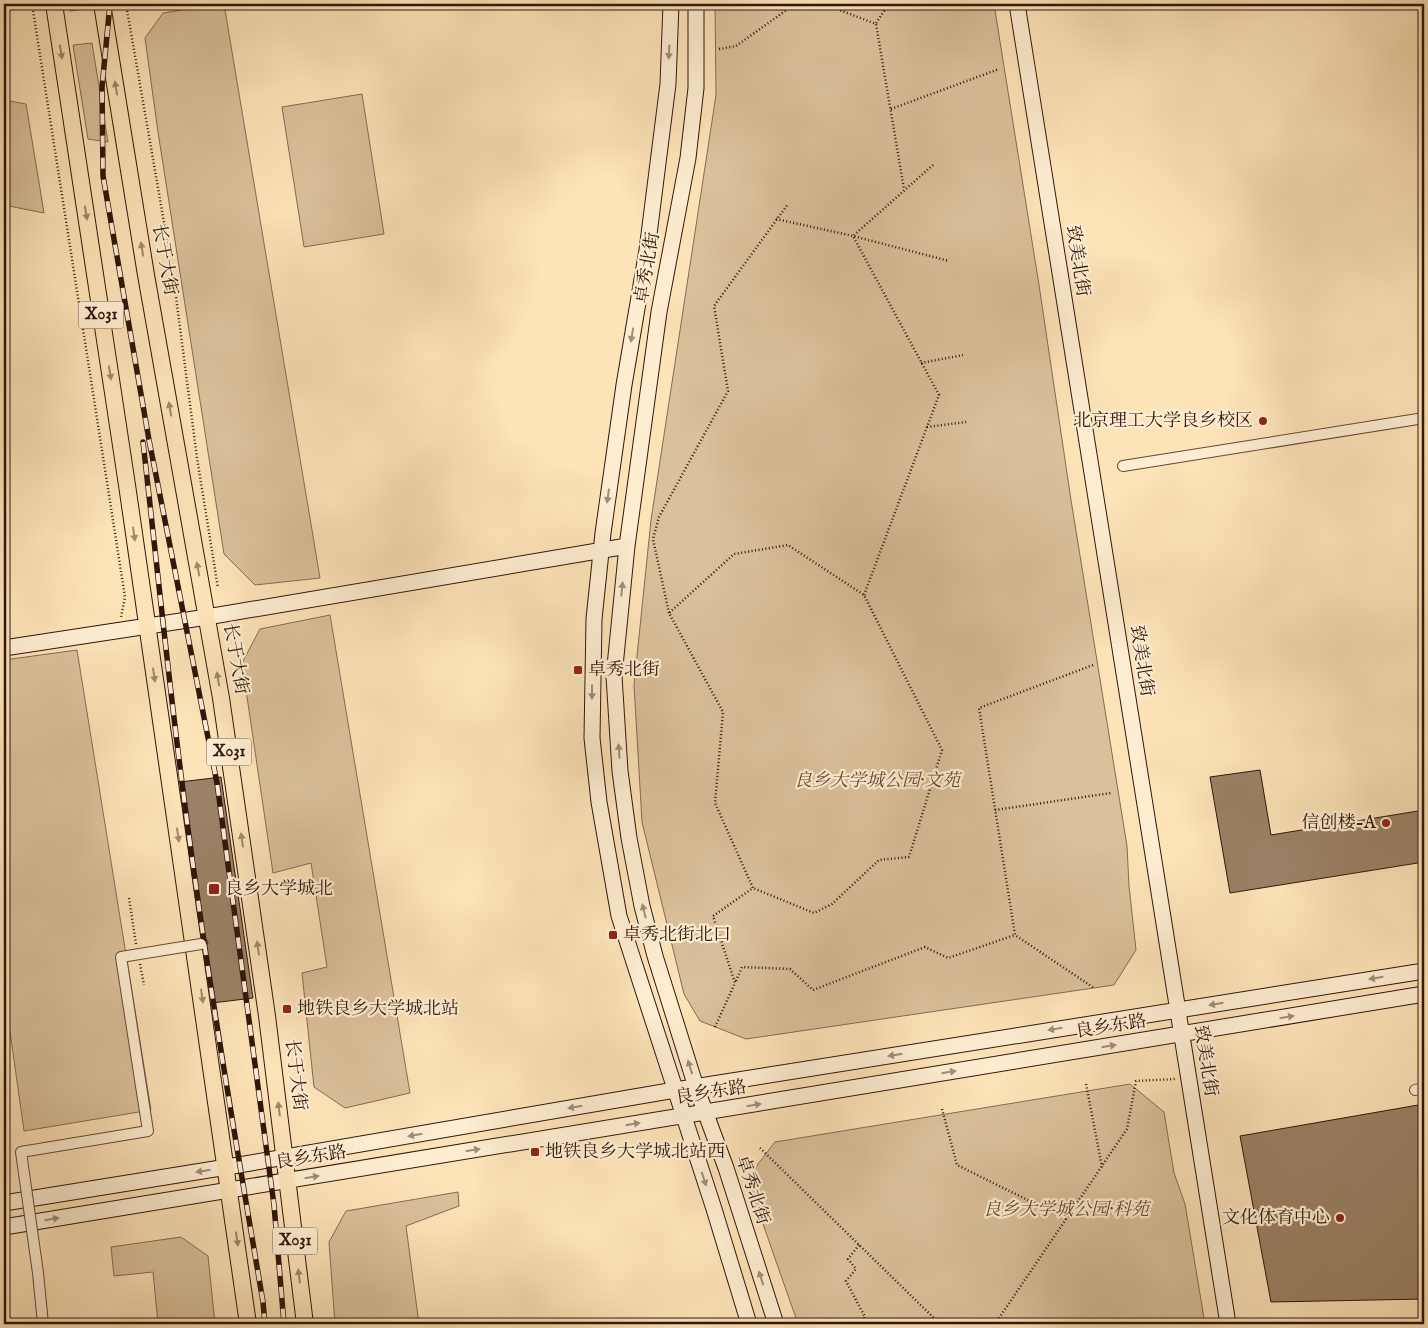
<svg xmlns="http://www.w3.org/2000/svg" width="1428" height="1328" font-family="'IM FELL English','Noto Serif SC',serif">
	<style>
		.green { fill: #dac09b; stroke: #856b54 }
		.building { fill: #9b8165; stroke: #30160c }
		.lines { fill: none; stroke-linecap: round; stroke-linejoin: round }
		.street-casing { stroke: #634937; stroke-width: 12 }
		.secondary-casing { stroke: #30160c; stroke-width: 17 }
		.primary-casing { stroke: #30160c; stroke-width: 18 }
		.path { stroke: #30160c; stroke-width: 2.5; stroke-dasharray: 1 2.5; stroke-linecap: butt }
		.street { stroke: #feedd1; stroke-width: 10 }
		.secondary { stroke: #feedd1; stroke-width: 15 }
		.primary { stroke: #fde3b8; stroke-width: 16 }
		.rail-casing { stroke: #30160c; stroke-width: 5.5 }
		.rail { stroke: #feedd1; stroke-width: 4; stroke-dasharray: 11; stroke-linecap: butt }
		.street-bridge-casing { stroke: #634937; stroke-width: 12; stroke-linecap: butt }
		.street-bridge { stroke: #feedd1; stroke-width: 10 }
		.oneway { fill: #a1876b }
		.oneway2 { fill: #a18c78 }
		.poi-dot { fill: #8f2418; stroke: #feedd1; stroke-width: 2 }
		.labels { text-anchor: middle; dominant-baseline: central; stroke-width: 4.5; stroke-linejoin: round; paint-order: stroke }
		.shield { fill: #feedd1; stroke: #6e5647; stroke-width: 1 }
		.shield-label { font-size: 16px; font-weight: bold; fill: #30160c }
		.street-label { font-size: 18px; fill: #30160c; stroke: #feedd1 }
		.poi-label { font-size: 18px; fill: #30160c; stroke: #feedd1; text-anchor: start }
		.park-label { font-size: 18px; font-style: italic; fill: #634937; stroke: #feedd1 }
	</style>
	<rect width="100%" height="100%" fill="#fde3b8"/>
	<filter id="stains"><feTurbulence type="fractalNoise" baseFrequency=".004" numOctaves="4"/><feColorMatrix values="0 0 0 0 .2 0 0 0 0 .09 0 0 0 0 .02 0 0 0 .5 -.17"/></filter>
	<radialGradient id="worn" r=".72"><stop offset=".6" stop-color="#630" stop-opacity="0"/><stop offset="1" stop-color="#630" stop-opacity=".3"/></radialGradient>
	<path class="green" d="M69,4H84L85,9L70,11Z
		M217,4H224L320,578L255,585L224,554L158,132L145,38L163,13Z
		M715,4H994L1039,285L1071,500L1127,846L1129,886L1136,950L1114,985L746,1039L700,1021L684,994L642,822L634,685L651,520L716,95Z
		M92,43L108,142L88,139L73,45Z
		M362,94L384,234L304,247L282,107Z
		M4,100L26,104L44,213L4,205Z
		M330,615L410,1093L345,1108L314,1087L302,973L327,967L311,863L273,873L242,663L260,629Z
		M77,650L151,1110L24,1131L4,989V660Z
		M1130,1084L1164,1112L1174,1173L1185,1204L1205,1324H798L749,1184L758,1164L775,1142Z
		M458,1192L459,1206L406,1226L419,1324H335L329,1242L346,1211Z
		M181,1237L208,1256L215,1324H158L153,1272L114,1276L111,1247Z"/>
	<path class="building" d="M1260,770L1271,835L1424,810V862L1230,893L1210,777Z
		M221,777L253,998L212,1003L204,950L208,943L206,939L202,937L180,782Z
		M1424,1104V1299L1271,1302L1240,1136Z"/>
	<g class="lines">
		<defs>
			<path id="street" d="M1123,466L1424,418
				M1415,1090L1424,1088"/>
			<path id="secondary" d="M671,4L668,84L647,250L624,385L603,533L594,619L592,738L599,802L619,916L714,1209L749,1324
				M696,4V88L688,158L659,312L627,546L614,676L620,771L629,838L642,906L655,956L696,1087L726,1168L776,1324
				M1017,4L1228,1324
				M4,648L207,617L627,546
				M4,1203L227,1167L675,1090L1424,971
				M4,1227L1424,994"/>
			<path id="primary" d="M54,4L127,485L248,1324
				M102,4L146,275L221,698L267,1016L305,1324"/>
		</defs>
		<use href="#street" class="street-casing"/>
		<use href="#secondary" class="secondary-casing"/>
		<use href="#primary" class="primary-casing"/>
		<path class="path" d="M32,4L125,597L121,617
			M126,4L173,274L197,458L218,588
			M824,4L876,24L904,189
			M876,23L889,4
			M719,49L736,46L795,4
			M891,109L999,69
			M776,219L853,236L949,261
			M921,363L963,355
			M927,427L966,422
			M864,595L939,395L853,236L934,164
			M669,613L653,539L659,517L728,391L714,306L788,204
			M1093,665L979,708L1015,935L1094,988
			M995,810L1111,793
			M129,898L136,944
			M140,964L144,985
			M736,981L742,967L790,969L813,990L925,947L948,958L1015,935
			M715,1027L735,983L713,916L753,888L715,803L723,712L669,613L734,554L788,545L864,595L942,750L909,857L879,860L832,904L814,913L753,888
			M1086,1084L1102,1167
			M942,1109L957,1165L1066,1219
			M760,1148L940,1324
			M859,1245L848,1259L856,1269L846,1281L865,1317L861,1324
			M995,1324L1127,1129L1136,1081L1175,1079"/>
		<use href="#street" class="street"/>
		<use href="#secondary" class="secondary"/>
		<use href="#primary" class="primary"/>
		<defs>
			<path id="rail" d="M110,4L102,87L103,176L149,440L217,783L274,1205L284,1324
				M143,442C160,592 175,743 197,893C216,1029 240,1166 263,1302L265,1324"/>
		</defs>
		<use href="#rail" class="rail-casing"/>
		<use href="#rail" class="rail"/>
		<defs>
			<path id="street-bridge" d="M43,1324L38,1273L21,1152L148,1131L121,957L201,944"/>
		</defs>
		<use href="#street-bridge" class="street-bridge-casing"/>
		<use href="#street-bridge" class="street-bridge"/>
	</g>
	<defs><path id="oneway-solid" d="M-6-.8H1V-3.2L6.5 0L1 3.2V.8H-6Z" transform="scale(1.25)"/></defs>
	<g class="oneway">
		<use href="#oneway-solid" transform="translate(61 52) rotate(81)"/>
		<use href="#oneway-solid" transform="translate(116 88) rotate(-99)"/>
		<use href="#oneway-solid" transform="translate(86 213) rotate(81)"/>
		<use href="#oneway-solid" transform="translate(142 249) rotate(-99)"/>
		<use href="#oneway-solid" transform="translate(110 373) rotate(81)"/>
		<use href="#oneway-solid" transform="translate(170 409) rotate(-100)"/>
		<use href="#oneway-solid" transform="translate(134 534) rotate(82)"/>
		<use href="#oneway-solid" transform="translate(198 569) rotate(-100)"/>
		<use href="#oneway-solid" transform="translate(154 675) rotate(82)"/>
		<use href="#oneway-solid" transform="translate(218 679) rotate(-100)"/>
		<use href="#oneway-solid" transform="translate(178 835) rotate(82)"/>
		<use href="#oneway-solid" transform="translate(242 840) rotate(-98)"/>
		<use href="#oneway-solid" transform="translate(258 948) rotate(-98)"/>
		<use href="#oneway-solid" transform="translate(202 996) rotate(82)"/>
		<use href="#oneway-solid" transform="translate(279 1109) rotate(-97)"/>
		<use href="#oneway-solid" transform="translate(237 1239) rotate(82)"/>
		<use href="#oneway-solid" transform="translate(299 1276) rotate(-97)"/>
	</g>
	<g class="oneway2">
		<use href="#oneway-solid" transform="translate(669 52) rotate(93)"/>
		<use href="#oneway-solid" transform="translate(632 335) rotate(100)"/>
		<use href="#oneway-solid" transform="translate(608 496) rotate(98)"/>
		<use href="#oneway-solid" transform="translate(622 589) rotate(-84)"/>
		<use href="#oneway-solid" transform="translate(592 692) rotate(90)"/>
		<use href="#oneway-solid" transform="translate(619 751) rotate(-94)"/>
		<use href="#oneway-solid" transform="translate(644 911) rotate(-104)"/>
		<use href="#oneway-solid" transform="translate(1376 978) rotate(171)"/>
		<use href="#oneway-solid" transform="translate(1216 1004) rotate(171)"/>
		<use href="#oneway-solid" transform="translate(1287 1017) rotate(-9)"/>
		<use href="#oneway-solid" transform="translate(1055 1029) rotate(171)"/>
		<use href="#oneway-solid" transform="translate(1109 1046) rotate(-9)"/>
		<use href="#oneway-solid" transform="translate(895 1055) rotate(171)"/>
		<use href="#oneway-solid" transform="translate(690 1067) rotate(-107)"/>
		<use href="#oneway-solid" transform="translate(949 1072) rotate(-9)"/>
		<use href="#oneway-solid" transform="translate(754 1105) rotate(-9)"/>
		<use href="#oneway-solid" transform="translate(575 1107) rotate(170)"/>
		<use href="#oneway-solid" transform="translate(633 1124) rotate(-9)"/>
		<use href="#oneway-solid" transform="translate(415 1135) rotate(170)"/>
		<use href="#oneway-solid" transform="translate(473 1150) rotate(-9)"/>
		<use href="#oneway-solid" transform="translate(203 1171) rotate(171)"/>
		<use href="#oneway-solid" transform="translate(312 1177) rotate(-9)"/>
		<use href="#oneway-solid" transform="translate(704 1179) rotate(72)"/>
		<use href="#oneway-solid" transform="translate(52 1219) rotate(-9)"/>
		<use href="#oneway-solid" transform="translate(761 1278) rotate(-108)"/>
	</g>
	<g class="poi-dot">
		<circle cx="1263" cy="421" r="5"/>
		<rect x="573" y="665" width="10" height="10" rx="2.5"/>
		<circle cx="1386" cy="823" r="5"/>
		<rect x="208" y="883" width="12" height="12" rx="2.5"/>
		<rect x="608" y="930" width="10" height="10" rx="2.5"/>
		<rect x="282" y="1004" width="10" height="10" rx="2.5"/>
		<rect x="530" y="1147" width="10" height="10" rx="2.5"/>
		<circle cx="1340" cy="1218" r="5"/>
	</g>
	<g class="labels">
		<g class="shield">
			<rect x="78.5" y="301.5" width="45" height="27" rx="4"/>
			<rect x="206.5" y="738.5" width="45" height="27" rx="4"/>
			<rect x="272.5" y="1227.5" width="45" height="27" rx="4"/>
		</g>
		<g class="shield-label">
			<text x="101" y="315">X031</text>
			<text x="229" y="752">X031</text>
			<text x="295" y="1241">X031</text>
		</g>
		<g class="street-label">
			<text transform="translate(164 260) rotate(80)">长于大街</text>
			<text transform="translate(1077 261) rotate(81)">致美北街</text>
			<text transform="translate(648 268) rotate(-80)">卓秀北街</text>
			<text transform="translate(235 659) rotate(80)">长于大街</text>
			<text transform="translate(1141 661) rotate(81)">致美北街</text>
			<text transform="translate(1111 1027) rotate(-9)">良乡东路</text>
			<text transform="translate(1205 1061) rotate(81)">致美北街</text>
			<text transform="translate(295 1075) rotate(83)">长于大街</text>
			<text transform="translate(711 1093) rotate(-9)">良乡东路</text>
			<text transform="translate(311 1158) rotate(-9)">良乡东路</text>
			<text transform="translate(752 1190) rotate(72)">卓秀北街</text>
		</g>
		<g class="poi-label">
			<text x="1253" y="421" text-anchor="end">北京理工大学良乡校区</text>
			<text x="588" y="670">卓秀北街</text>
			<text x="1376" y="823" text-anchor="end">信创楼-A</text>
			<text x="225" y="889">良乡大学城北</text>
			<text x="623" y="935">卓秀北街北口</text>
			<text x="297" y="1009">地铁良乡大学城北站</text>
			<text x="545" y="1152">地铁良乡大学城北站西</text>
			<text x="1330" y="1218" text-anchor="end">文化体育中心</text>
		</g>
		<g class="park-label">
			<text x="877" y="781">良乡大学城公园·文苑</text>
			<text x="1066" y="1210">良乡大学城公园·科苑</text>
		</g>
	</g>
	<rect width="1428" height="1328" fill="none" stroke="#fde3b8" stroke-width="20"/>
	<rect x="5" y="5" width="1418" height="1318" fill="none" stroke="#30160c" stroke-width="2.5"/>
	<rect x="10" y="10" width="1408" height="1308" fill="none" stroke="#30160c"/>
	<rect width="100%" height="100%" filter="url(#stains)"/>
	<rect width="100%" height="100%" fill="url(#worn)"/>
</svg>
